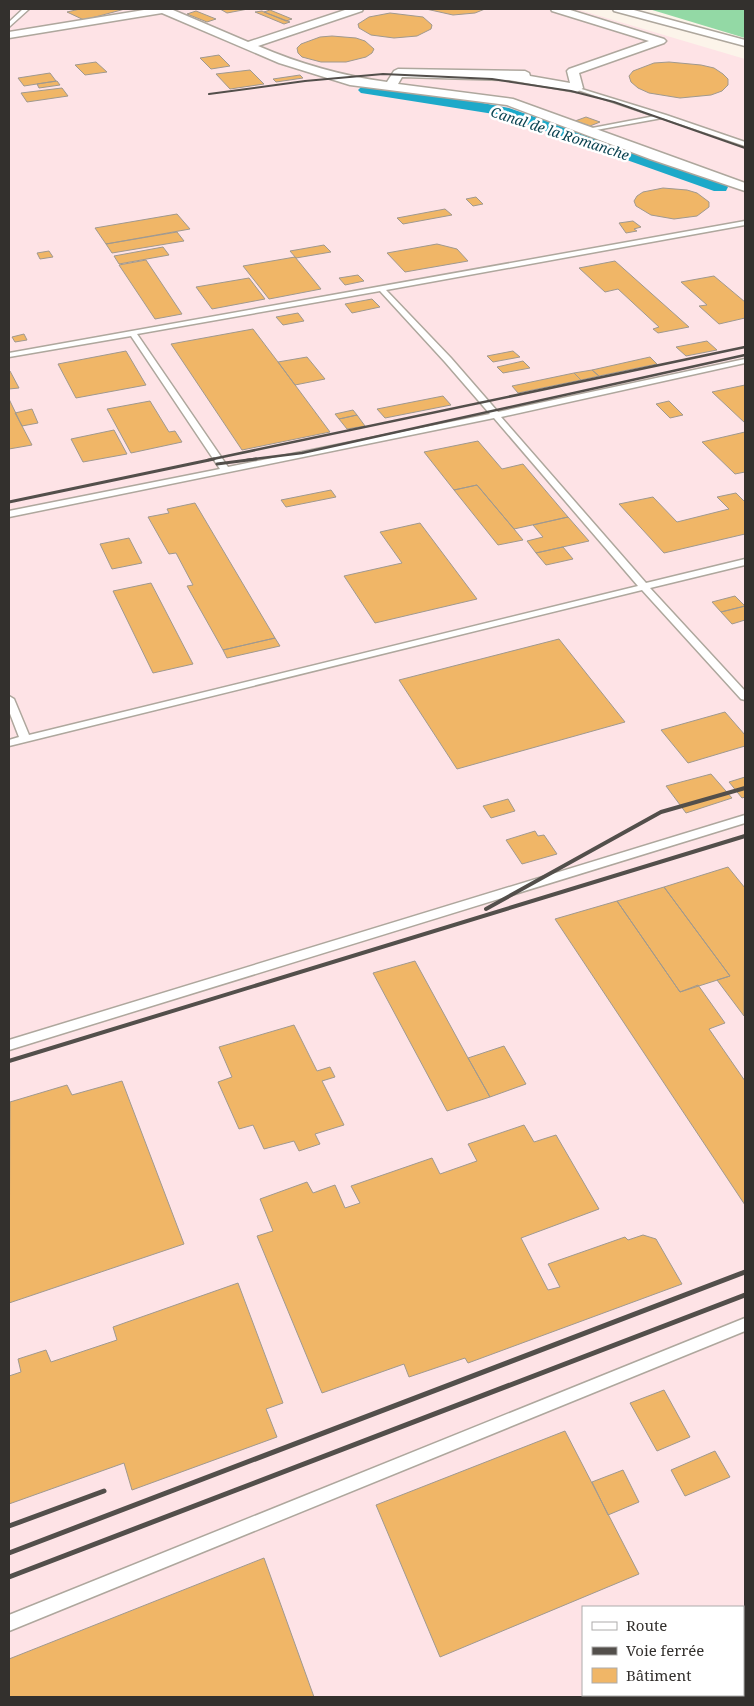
<svg xmlns="http://www.w3.org/2000/svg" width="754" height="1706" font-family="'Noto Serif',serif">
	<style>
		.industrial { fill: #fee3e6; fill-rule: evenodd }
		.green { fill: #93d9a5 }
		.lines { fill: none; stroke-linecap: round; stroke-linejoin: round }
		.canal { fill: #1da9c9; fill-rule: evenodd }
		.building { fill: #f0b667; stroke: #a0998f }
		.lane-casing { stroke: #aea79d; stroke-width: 3 }
		.street-casing { stroke: #aea79d; stroke-width: 3 }
		.lane { fill: #fff; fill-rule: evenodd }
		.street { fill: #fff; fill-rule: evenodd }
		.rail-far4 { stroke: #534f4b; stroke-width: 2 }
		.rail-far3 { stroke: #534f4b; stroke-width: 2.5 }
		.rail-far2 { stroke: #534f4b; stroke-width: 3 }
		.rail-far1 { stroke: #534f4b; stroke-width: 4 }
		.rail { stroke: #534f4b; stroke-width: 5 }
		.labels { text-anchor: middle; dominant-baseline: central; stroke-width: 5; stroke-linejoin: round; paint-order: stroke }
		.far-water-label { font-size: 14px; font-style: italic; fill: #0b4351; stroke: #fff }
	</style>
	<rect width="100%" height="100%" fill="#fcf4ea"/>
	<path class="industrial" d="M9,9H576L745,59V1697H9ZM583,1607H743V1695H583Z"/>
	<path class="green" d="M649,9H745V38Z"/>
	<g class="lines">
		<path class="canal" d="M366,85L436,94L509,108L726,183L728,187L726,191H714L500,115L361,93L358,90L361,87Z"/>
	</g>
	<path class="building" d="M80,9H125L84,20L67,12Z
		M220,9H248L227,13Z
		M426,9H485L475,13L453,15Z
		M270,10L292,19L286,21L264,12Z
		M196,11L216,19L207,22L187,14Z
		M262,11L264,12L290,22L284,24L255,12Z
		M390,13L423,17L432,25L431,29L417,36L394,38L371,35L359,28L358,24L369,17Z
		M332,36L356,38L365,41L374,49L372,53L366,57L346,62H321L302,57L298,53L297,48L301,44L320,37Z
		M219,55L230,66L211,69L200,58Z
		M96,62L107,72L85,75L75,65Z
		M669,62L701,65L714,68L723,74L728,79V85L722,91L711,95L680,98L649,93L638,88L631,82L629,76L633,71L654,63Z
		M250,70L264,84L230,89L216,74Z
		M50,73L56,81L24,86L18,78Z
		M300,75L303,78L276,82L273,79Z
		M57,81L60,85L39,88L37,84Z
		M62,88L68,96L27,102L21,93Z
		M586,117L600,122L590,126L575,121Z
		M663,188L687,190L697,193L709,202V207L697,216L674,219L651,215L636,206L634,201L637,196L643,192Z
		M476,197L483,204L473,206L466,199Z
		M445,209L452,215L403,224L397,218Z
		M177,214L190,229L106,244L95,228Z
		M633,221L641,227L634,229L637,231L626,233L619,223Z
		M177,232L184,241L112,253L106,244Z
		M437,244L457,249L468,261L405,272L387,253Z
		M324,245L331,252L296,258L290,251Z
		M163,247L169,255L119,264L114,256Z
		M49,251L53,257L40,259L37,253Z
		M295,257L321,289L269,299L243,266Z
		M146,260L182,314L155,319L119,265Z
		M615,261L689,327L658,333L653,329L659,327L618,289L605,292L579,268Z
		M358,275L364,281L345,285L339,278Z
		M714,276L745,302V318L719,324L699,306L707,305L681,282Z
		M249,278L265,299L212,309L196,287Z
		M372,299L380,307L352,313L345,304Z
		M298,313L304,321L283,325L276,317Z
		M253,329L278,362L330,432L242,450L171,344Z
		M24,334L27,340L15,342L12,337Z
		M707,341L717,350L686,356L676,347Z
		M126,351L146,385L76,398L58,364Z
		M513,351L520,357L493,362L487,356Z
		M307,357L325,379L295,385L278,362Z
		M650,357L657,364L599,376L592,370Z
		M523,361L530,368L503,373L497,367Z
		M592,370L599,376L581,380L574,373Z
		M9,371H10L19,388L9,389Z
		M574,373L581,380L518,393L512,386Z
		M745,385V423L712,392Z
		M443,396L451,405L385,418L377,409Z
		M9,399L22,426L32,445L9,449Z
		M150,401L169,432L175,431L182,442L131,453L107,409Z
		M669,401L683,415L670,418L656,404Z
		M32,409L38,423L22,426L15,413Z
		M353,410L357,415L339,419L335,414Z
		M357,415L365,426L347,429L339,419Z
		M114,430L127,454L83,462L71,439Z
		M745,432V472L735,474L702,442Z
		M478,441L502,469L523,464L568,517L514,529L477,485L454,490L424,452Z
		M477,485L514,529L523,540L498,545L454,490Z
		M331,490L336,497L286,507L281,500Z
		M736,493L745,502V534L664,553L619,504L653,497L677,522L729,509L717,497Z
		M195,503L275,638L223,650L187,586L193,585L176,553L169,554L148,517L169,513L167,509Z
		M568,517L589,541L536,553L527,541L543,537L533,525Z
		M420,523L477,599L375,623L344,576L402,563L380,532Z
		M129,538L142,563L112,569L100,544Z
		M563,547L573,559L546,565L536,553Z
		M151,583L193,664L153,673L113,591Z
		M735,596L745,606L721,612L712,602Z
		M745,606V620L732,624L721,612Z
		M275,638L280,646L227,658L223,650Z
		M559,639L625,722L457,769L399,680Z
		M725,712L745,735V746L688,763L661,730Z
		M711,774L732,798L686,813L666,786Z
		M745,777V797L742,798L729,782Z
		M508,799L515,811L491,818L483,806Z
		M535,831L538,836L544,835L557,854L522,864L506,840Z
		M728,867L745,888L744,1016L717,980L730,976L664,887Z
		M664,887L730,976L680,992L617,901Z
		M617,901L680,992L698,985L725,1023L709,1029L745,1081V1205L555,919Z
		M415,961L468,1058L490,1097L447,1111L373,973Z
		M294,1025L317,1071L330,1067L335,1077L322,1081L344,1125L315,1134L320,1144L299,1151L294,1141L264,1149L253,1125L239,1129L218,1082L232,1077L219,1047Z
		M504,1046L526,1084L490,1097L468,1058Z
		M122,1081L184,1244L9,1303L10,1102L67,1085L72,1095Z
		M524,1125L534,1142L556,1135L599,1209L521,1238L548,1290L560,1287L548,1264L625,1237L628,1240L643,1235L656,1239L682,1284L468,1363L465,1358L409,1377L404,1364L322,1393L257,1236L273,1231L260,1199L307,1182L313,1193L335,1185L345,1208L360,1203L351,1186L432,1158L440,1174L477,1161L468,1144Z
		M238,1283L283,1403L266,1409L277,1437L132,1490L124,1463L9,1504V1376L21,1372L18,1359L46,1350L51,1362L117,1340L113,1327Z
		M664,1390L690,1437L657,1451L630,1403Z
		M565,1431L639,1574L440,1657L376,1505Z
		M715,1451L730,1477L685,1496L671,1470Z
		M623,1470L639,1502L608,1515L592,1482Z
		M264,1558L314,1697H9V1659Z"/>
	<g class="lines">
		<defs>
			<path id="lane" d="M23,9H29L9,27V22Z
				M575,87L666,115L745,142V146L662,118L585,132V130L587,129L655,116L575,89Z
				M745,221V225L386,290L451,358L498,412L745,359V363L501,417L646,583L745,559V565L650,588L745,691V700L741,699L642,590L9,746V740L19,737L9,711V696L14,699L29,735L638,586L494,418L9,517V511L220,469L131,336L9,357V353ZM380,291L445,362L490,414L228,467L137,334Z
				M745,815V823L9,1050V1040Z
				M745,1318V1331L9,1631V1615Z"/>
			<path id="street" d="M150,9H174L173,10L248,42L348,9H363L362,11L258,46C300,64 342,76 387,82L394,71L398,69L525,71L529,73L530,76L570,83L567,71L569,69L649,41L552,11L551,9H567L664,39L666,41L664,43L579,73L583,88L577,92L509,80L402,77L398,84L513,99L745,183V191L650,159L507,105L350,85L279,63L162,13L9,38V32Z
				M613,9H630L745,40V46L614,11Z"/>
		</defs>
		<use href="#lane" class="lane-casing"/>
		<use href="#street" class="street-casing"/>
		<use href="#lane" class="lane"/>
		<use href="#street" class="street"/>
		<path class="rail-far4" d="M209,94L305,81L383,74L492,79L571,91L614,102L745,148"/>
		<path class="rail-far3" d="M208,460L745,347
			M247,460L302,453L745,355"/>
		<path class="rail-far2" d="M217,464L256,459
			M9,502L214,459"/>
		<path class="rail-far1" d="M486,909L661,812L745,788
			M9,1061L745,836"/>
		<path class="rail" d="M9,1526L104,1491
			M9,1553L745,1272
			M9,1577L745,1295"/>
	</g>
	<g class="labels">
		<g class="far-water-label">
			<text transform="translate(560 133) rotate(18)">Canal de la Romanche</text>
		</g>
	</g>
	<rect width="754" height="1706" fill="none" stroke="#33302d" stroke-width="20"/>
	<rect x="582" y="1606" width="162" height="90" fill="#ffffff" stroke="#adacab"/>
	<rect x="592" y="1622" width="25" height="8" fill="#ffffff" stroke="#adacab"/>
	<text x="626" y="1631" font-size="15" fill="#33302d">Route</text>
	<rect x="592" y="1647" width="25" height="8" fill="#534f4b" stroke="#adacab"/>
	<text x="626" y="1656" font-size="15" fill="#33302d">Voie ferrée</text>
	<rect x="592" y="1668" width="25" height="15" fill="#f0b667" stroke="#adacab"/>
	<text x="626" y="1681" font-size="15" fill="#33302d">Bâtiment</text>
</svg>
